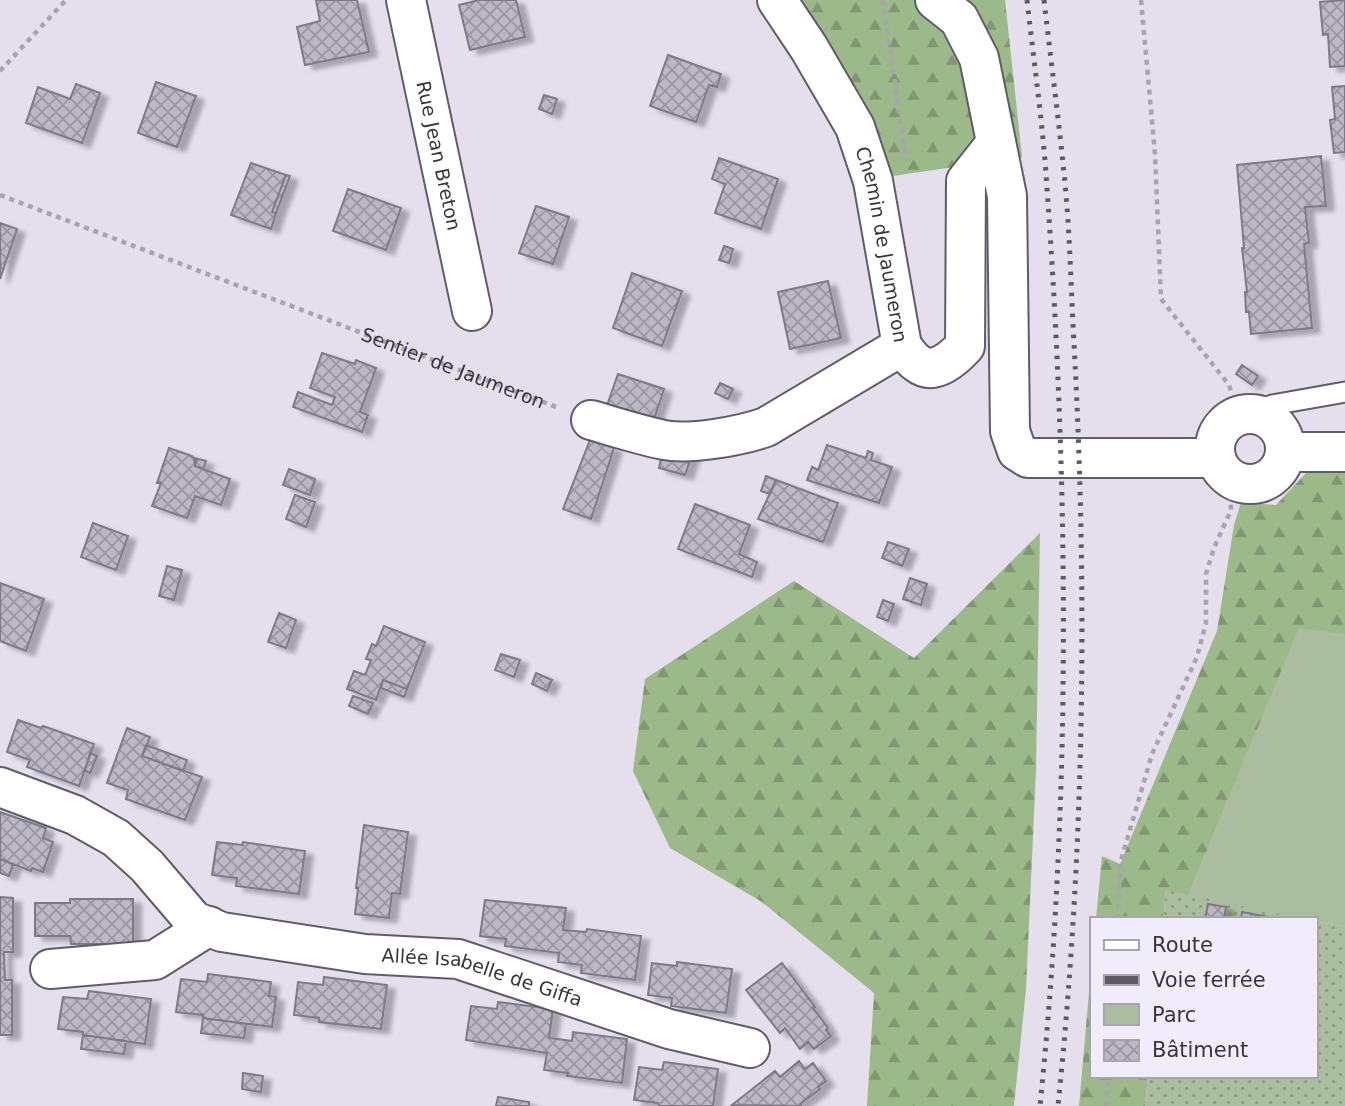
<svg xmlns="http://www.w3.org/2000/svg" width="1345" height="1106" font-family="'DejaVu Sans',sans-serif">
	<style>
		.green { fill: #aabd9e }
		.forest { fill: url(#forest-firs) }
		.garden { fill: url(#garden-dots) }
		.building { fill: url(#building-cross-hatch); stroke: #7e7986; stroke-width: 2; filter: url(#shadow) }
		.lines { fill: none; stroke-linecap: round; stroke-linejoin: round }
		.lane-casing { stroke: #615c69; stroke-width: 23 }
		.street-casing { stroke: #615c69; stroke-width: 42 }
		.path { stroke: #a8a3af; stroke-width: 4.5; stroke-dasharray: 5 5; stroke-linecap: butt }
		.lane { stroke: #fff; stroke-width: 19 }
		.street { stroke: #fff; stroke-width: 38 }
		.rail { stroke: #5d5a62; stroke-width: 5; stroke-dasharray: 3.5 7; stroke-linecap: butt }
		.labels { text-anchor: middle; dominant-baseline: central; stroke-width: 6; stroke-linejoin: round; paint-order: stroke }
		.street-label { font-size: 19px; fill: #38363c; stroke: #f1ecfb }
	</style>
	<defs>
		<pattern id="forest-firs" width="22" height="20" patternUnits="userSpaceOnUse" patternTransform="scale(1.75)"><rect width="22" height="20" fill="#9cb989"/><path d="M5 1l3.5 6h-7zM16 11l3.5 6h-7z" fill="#809771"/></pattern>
		<pattern id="garden-dots" width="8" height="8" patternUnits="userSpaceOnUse" patternTransform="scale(1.75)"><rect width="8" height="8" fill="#aabd9e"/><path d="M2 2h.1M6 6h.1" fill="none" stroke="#8b9a82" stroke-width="1.8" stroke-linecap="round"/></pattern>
		<pattern id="building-cross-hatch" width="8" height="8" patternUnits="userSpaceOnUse" patternTransform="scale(1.75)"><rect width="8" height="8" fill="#bcb7c5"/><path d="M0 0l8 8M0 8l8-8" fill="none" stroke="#9a96a1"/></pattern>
		<filter id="shadow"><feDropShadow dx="8" dy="4.5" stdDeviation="2" flood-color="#0004"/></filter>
	</defs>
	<rect width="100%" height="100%" fill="#e4deed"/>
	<path class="green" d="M1299,627L1345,635V927L1315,921V919H1303L1188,896Z"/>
	<path class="forest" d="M794,0H1005L1022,157L886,177Z
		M1345,472V635L1299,628L1188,896L1166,891L1163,919H1096L1102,856L1120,864L1217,631L1234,525L1241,502L1276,505L1306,473Z
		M1040,533L1036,770L1026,989L1014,1106H867L874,993L762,902L670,848L633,771L645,679L794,581L914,658Z
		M1091,970V1076H1148L1145,1106H1079Z"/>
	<path class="garden" d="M1166,890L1303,919H1163Z
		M1315,921L1345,927V1106H1145L1148,1076H1315Z"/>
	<path class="building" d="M316,0H357L369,52L305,65L297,27L320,21Z
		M479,0H516L525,37L470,50L459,5Z
		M1345,0V66L1330,67L1328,34L1323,35L1320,2Z
		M668,55L721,74L717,87L709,85L696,122L650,106Z
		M156,82L196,96L177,147L138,133Z
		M76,84L100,93L82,143L26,123L38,87L70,99Z
		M1345,86V152L1334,153L1330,120L1335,119L1332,87Z
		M544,95L557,99L552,114L539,109Z
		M1321,156L1326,206L1305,207L1309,243L1304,244L1312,328L1251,334L1249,312H1246L1245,292H1247L1242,248H1244L1237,165Z
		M719,158L778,179L761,229L715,213L725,184L712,179Z
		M251,163L286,175L272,212L276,213L271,229L231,215Z
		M286,175L290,176L276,213L272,212Z
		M348,189L401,208L386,250L333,231Z
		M536,206L569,217L553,264L519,253Z
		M0,223L17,229L0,279Z
		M724,246L733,249L729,263L719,260Z
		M632,273L682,291L662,346L613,328Z
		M828,281L841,338L790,349L778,292Z
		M322,353L355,364L356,360L376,368L360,412L368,415L362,432L293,407L298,392L332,405L335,397L310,388Z
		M1242,365L1258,376L1252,385L1236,374Z
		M618,374L664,389L654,419L603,417Z
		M720,383L733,389L728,399L715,393Z
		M590,440L614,448L591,519L563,509Z
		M827,445L866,458L868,451L873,453L871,460L892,467L879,503L807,480L812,467L818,470Z
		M169,448L192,456L196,461L195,466L230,479L221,505L195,496L187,518L152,506L161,483H157Z
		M663,450L692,455L685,475L659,468Z
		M194,458L206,461L203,469L195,466Z
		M289,469L315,479L310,495L283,485Z
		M766,476L776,480L770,494L761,491Z
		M776,480L838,503L823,542L758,519Z
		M295,495L315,502L306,527L286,519Z
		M695,504L750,525L739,554L757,562L752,577L678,549Z
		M93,523L128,536L116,570L81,557Z
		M888,542L909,549L902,566L882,558Z
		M167,566L182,570L174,600L159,596Z
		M910,578L927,584L921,605L903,599Z
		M0,583L44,599L26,651L0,641Z
		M883,600L894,604L888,621L877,617Z
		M279,613L296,620L286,648L268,642Z
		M384,626L425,642L407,689L383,680L376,700L347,689L354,671L365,675L371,660L366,659L372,644L376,646Z
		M501,654L520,660L514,677L495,670Z
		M536,673L552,680L547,691L532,684Z
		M383,680L407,689L404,697L381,688Z
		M353,696L373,703L368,714L349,706Z
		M18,720L41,728L43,726L94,744L79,786L27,767L30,760L7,752Z
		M127,728L150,737L142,756L202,777L185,820L126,799L128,790L107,783Z
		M146,745L187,760L183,771L142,756Z
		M90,753L97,756L90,773L85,770Z
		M0,812L46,828L43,838L53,842L43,872L32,868L31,871L0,859Z
		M364,825L408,832L400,894L392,893L389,918L355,914L358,888H356Z
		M217,842L242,845L243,842L305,851L299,894L236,886L237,878L212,875Z
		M0,859L13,864L9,876L0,873Z
		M0,897L13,898V952H4L5,980H12V1035H0Z
		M70,899H133V944H71L70,936H35V903H70Z
		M485,900L566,908L563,930L586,932L587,929L641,936L635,980L581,973L582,965L558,962L559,953L505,946L506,939L480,936Z
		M1208,904L1226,907L1224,919H1205Z
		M1242,912L1273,918V919H1241Z
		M677,962L732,969L726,1013L671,1006L672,998L648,995L652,963L677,966Z
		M782,963L815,1007L813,1008L828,1028L826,1030L831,1036L814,1049L808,1042L800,1049L785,1028L780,1033L746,990Z
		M208,974L271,982L269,996L276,997L272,1027L203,1018V1015L176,1012L181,979L207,982Z
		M324,977L387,985L381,1029L319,1022V1018L294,1015L298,982L323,985Z
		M89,991L151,999L145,1044L83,1035V1032L58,1029L63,997L87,999Z
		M498,1002L553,1009L549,1038L572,1041L573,1032L627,1039L622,1083L567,1076L568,1073L544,1070L547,1053L466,1040L471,1006L497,1009Z
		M203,1018L246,1024L244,1038L201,1033Z
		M83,1035L126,1041L124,1054L81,1049Z
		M799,1061L805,1069L813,1063L826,1081L818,1087L820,1089L800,1104L801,1106L732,1105L775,1071L780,1077Z
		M664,1062L718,1069L713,1106H659L658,1103L634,1100L639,1067L662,1070Z
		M243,1073L263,1076L261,1092L242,1089Z
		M498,1097L529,1102V1106H496Z"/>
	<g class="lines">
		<defs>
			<path id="lane" d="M1251,414L1272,405L1345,392"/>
			<g id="street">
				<path id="s2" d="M406,0L472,311"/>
				<path id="s3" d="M777,0L809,48L855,127L873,181L902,346C906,351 911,359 917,363C934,376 953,359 965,346L966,181L996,143"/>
				<path d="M935,0L959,19L979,58L1007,196L1010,431L1017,451L1028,458H1216"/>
				<circle cx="1250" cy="449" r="35"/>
				<path d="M591,420C615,427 640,435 664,440C690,445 741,436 766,427L902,346"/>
				<path d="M1285,452H1345"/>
				<path id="s4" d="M0,787L75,815L116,838L147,866L194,921L222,932L365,954L458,959L669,1029L750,1048"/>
				<path d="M50,969L155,960L209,926"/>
			</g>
		</defs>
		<use href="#lane" class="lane-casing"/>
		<use href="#street" class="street-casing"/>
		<g class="path">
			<path d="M883,0L906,159"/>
			<path d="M1141,0L1155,154L1161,299L1229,385L1232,395"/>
			<path d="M0,71L66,0"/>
			<path id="s1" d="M0,195L559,408"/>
			<path d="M1118,919L1120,864L1152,754L1197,657L1206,623V574L1214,548L1231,510L1230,491"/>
			<path d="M1106,1106L1108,1076"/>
		</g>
		<use href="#lane" class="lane"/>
		<use href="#street" class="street"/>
		<path class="rail" d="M1027,0C1034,63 1043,125 1047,188C1069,494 1071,801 1040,1106
			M1044,0C1051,61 1059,122 1065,183C1070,236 1071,290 1074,344C1088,598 1084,853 1058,1106"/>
	</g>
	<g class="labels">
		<g class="street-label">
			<text stroke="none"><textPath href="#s2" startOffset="159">Rue Jean Breton</textPath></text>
			<text stroke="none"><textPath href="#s3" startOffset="270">Chemin de Jaumeron</textPath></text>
			<text stroke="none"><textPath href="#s1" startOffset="485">Sentier de Jaumeron</textPath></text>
			<text stroke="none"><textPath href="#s4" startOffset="536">Allée Isabelle de Giffa</textPath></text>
		</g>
	</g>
	<rect x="1090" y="917" width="228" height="161" fill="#f1ecfb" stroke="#a7a3af" stroke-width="2"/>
	<rect x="1104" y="940" width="35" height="10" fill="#ffffff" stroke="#a7a3af" stroke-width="2"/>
	<text x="1152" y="952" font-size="21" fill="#38363c">Route</text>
	<rect x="1104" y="975" width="35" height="10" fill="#5d5a62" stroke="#a7a3af" stroke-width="2"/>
	<text x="1152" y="987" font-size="21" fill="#38363c">Voie ferrée</text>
	<rect x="1104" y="1004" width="35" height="21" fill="#aabd9e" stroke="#a7a3af" stroke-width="2"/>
	<text x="1152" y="1022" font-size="21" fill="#38363c">Parc</text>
	<rect x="1104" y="1040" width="35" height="21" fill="url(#building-cross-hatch)" stroke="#a7a3af" stroke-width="2"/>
	<text x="1152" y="1057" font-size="21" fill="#38363c">Bâtiment</text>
</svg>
